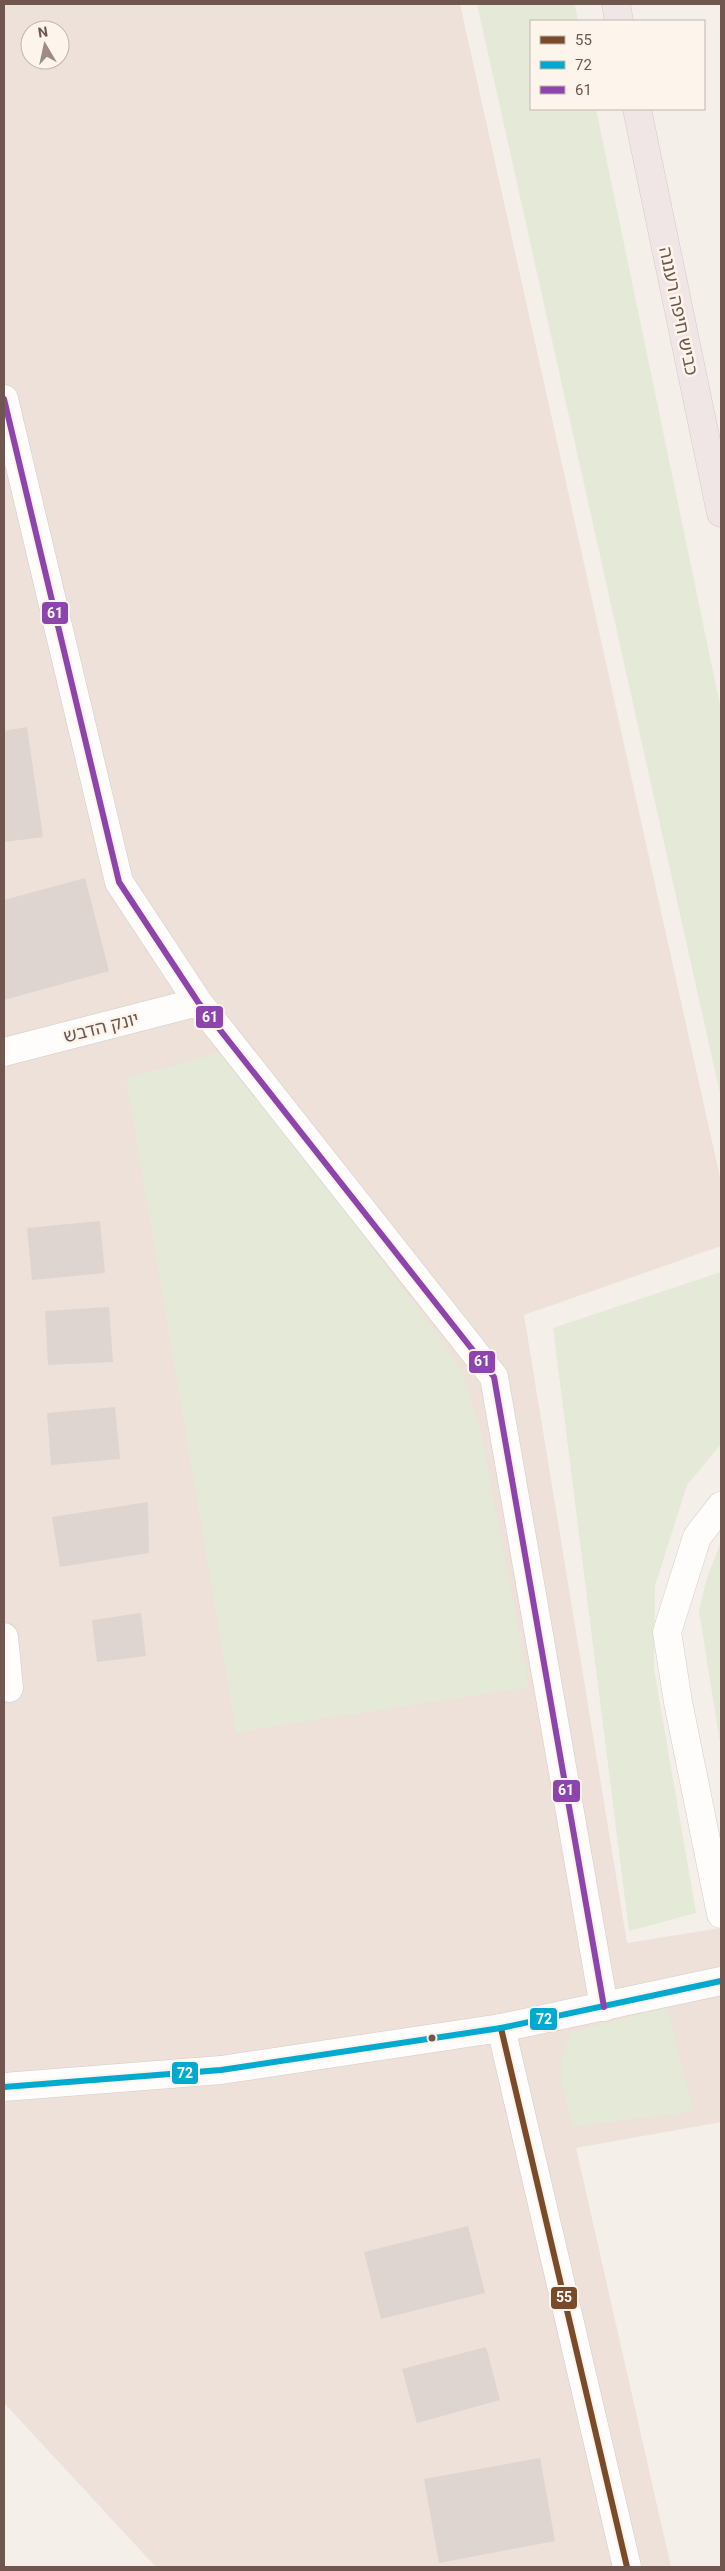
<svg xmlns="http://www.w3.org/2000/svg" width="725" height="2571" font-family="Roboto,'Noto Sans Hebrew',sans-serif">
	<style>
		.residential { fill: #ede1d9; fill-rule: evenodd }
		.green { fill: #e4ead7 }
		.building { fill: #ded5d0 }
		.lines { fill: none; stroke-linecap: round; stroke-linejoin: round }
		.street-casing { stroke: #d2cbc6; stroke-width: 29 }
		.secondary-casing { stroke: #d4ccc7; stroke-width: 29 }
		.highway-casing { stroke: #d3cbc7; stroke-width: 29 }
		.street { stroke: #fefdfc; stroke-width: 28 }
		.secondary { stroke: #fefdfc; stroke-width: 28 }
		.highway { stroke: #efe6e5; stroke-width: 28 }
		.bus-1-casing { stroke: #fdf4ec; stroke-width: 10 }
		.bus-2-casing { stroke: #fdf4ec; stroke-width: 10 }
		.bus-3-casing { stroke: #fdf4ec; stroke-width: 10 }
		.bus-1 { stroke: #7a4b2a; stroke-width: 6 }
		.bus-2 { stroke: #00a9ce; stroke-width: 6 }
		.bus-3 { stroke: #8e44ad; stroke-width: 6 }
		.bus-dot { fill: #6f564e; stroke: #fdf4ec; stroke-width: 2 }
		.labels { text-anchor: middle; dominant-baseline: central; stroke-width: 5; stroke-linejoin: round; paint-order: stroke }
		.street-label { font-size: 18px; fill: #6f564e; stroke: #fdf4ec }
		.line-badge { stroke: #fdf4ec; stroke-width: 2 }
		.badge-label { font-size: 14px; text-anchor: middle; font-weight: bold; fill: #fff }
	</style>
	<rect width="100%" height="100%" fill="#f5efea"/>
	<path class="residential" d="M4,4H460L721,1182V1246L524,1315L627,1943L721,1928V2122L576,2148L671,2567H156L4,2403ZM30,30H60V60H30Z"/>
	<path class="green" d="M477,4H575L578,21H531V109H596L721,710V1098Z
		M226,1051L441,1340L463,1374L481,1434L529,1687L236,1732L126,1078Z
		M721,1272V1444L687,1485L655,1586L654,1669L696,1913L629,1931L553,1328Z
		M721,1541V1749L699,1611L706,1581Z
		M667,2007L693,2111L572,2127L561,2081V2059L571,2032Z"/>
	<path class="building" d="M27,727L43,837L4,842V731Z
		M85,878L109,971L4,1000V900Z
		M100,1221L105,1273L32,1280L27,1228Z
		M109,1307L113,1362L48,1365L45,1311Z
		M115,1407L120,1459L51,1465L47,1413Z
		M148,1502L149,1553L60,1567L52,1517Z
		M141,1613L146,1656L97,1662L92,1620Z
		M468,2226L485,2293L381,2319L364,2252Z
		M486,2347L500,2400L417,2423L402,2369Z
		M540,2458L555,2541L439,2563L424,2479Z"/>
	<g class="lines">
		<defs>
			<path id="street" d="M4,399L119,882L198,1002L494,1377L604,2007
				M4,1052L198,1002
				M4,1637L9,1688
				M501,2028L627,2567"/>
			<path id="secondary" d="M721,1506L697,1537L667,1632L678,1702L721,1914
				M4,2087L221,2070L501,2028L721,1981"/>
			<path id="highway" d="M616,4L619,21
				M637,109L721,513"/>
		</defs>
		<use href="#street" class="street-casing"/>
		<use href="#secondary" class="secondary-casing"/>
		<use href="#highway" class="highway-casing"/>
		<use href="#street" class="street"/>
		<use href="#secondary" class="secondary"/>
		<use href="#highway" class="highway"/>
		<defs>
			<path id="bus-1" d="M501,2028L627,2567"/>
			<path id="bus-2" d="M4,2087L221,2070L501,2028L721,1981"/>
			<path id="bus-3" d="M4,399L119,882L198,1002L494,1377L604,2007"/>
		</defs>
		<use href="#bus-1" class="bus-1-casing"/>
		<use href="#bus-2" class="bus-2-casing"/>
		<use href="#bus-3" class="bus-3-casing"/>
		<use href="#bus-1" class="bus-1"/>
		<use href="#bus-2" class="bus-2"/>
		<use href="#bus-3" class="bus-3"/>
	</g>
	<circle class="bus-dot" cx="432" cy="2038" r="4.5"/>
	<g class="labels">
		<g class="street-label">
			<text transform="translate(679 311) rotate(78)">כביש חיפה רעננה</text>
			<text transform="translate(101 1027) rotate(-14)">יונק הדבש</text>
		</g>
	</g>
	<g class="line-badge">
		<rect x="41" y="601" width="28" height="24" rx="5" fill="#8e44ad"/>
		<rect x="195" y="1005" width="29" height="24" rx="5" fill="#8e44ad"/>
		<rect x="468" y="1350" width="28" height="24" rx="5" fill="#8e44ad"/>
		<rect x="552" y="1779" width="29" height="24" rx="5" fill="#8e44ad"/>
		<rect x="529" y="2007" width="29" height="24" rx="5" fill="#00a9ce"/>
		<rect x="171" y="2061" width="28" height="24" rx="5" fill="#00a9ce"/>
		<rect x="550" y="2286" width="28" height="24" rx="5" fill="#7a4b2a"/>
	</g>
	<g class="badge-label">
		<text x="55" y="618">61</text>
		<text x="210" y="1022">61</text>
		<text x="482" y="1366">61</text>
		<text x="566" y="1795">61</text>
		<text x="544" y="2024">72</text>
		<text x="185" y="2078">72</text>
		<text x="564" y="2302">55</text>
	</g>
	<rect width="725" height="2571" fill="none" stroke="#6f564e" stroke-width="10"/>
	<rect x="530" y="20" width="175" height="90" fill="#fdf4ec" stroke="#c4b5ad"/>
	<rect x="540" y="36" width="25" height="8" fill="#7a4b2a" stroke="#c4b5ad"/>
	<text x="575" y="45" font-size="15" fill="#6f564e">55</text>
	<rect x="540" y="61" width="25" height="8" fill="#00a9ce" stroke="#c4b5ad"/>
	<text x="575" y="70" font-size="15" fill="#6f564e">72</text>
	<rect x="540" y="86" width="25" height="8" fill="#8e44ad" stroke="#c4b5ad"/>
	<text x="575" y="95" font-size="15" fill="#6f564e">61</text>
	<g transform="translate(45 45) rotate(351)"><circle r="24" fill="#fdf4ec" stroke="#c4b5ad"/>
	<path d="M0-4L9 19L0 12L-9 19Z" fill="#9e8c85"/>
	<text y="-8" font-size="14" font-weight="bold" text-anchor="middle" fill="#6f564e">N</text>
	</g>
</svg>
